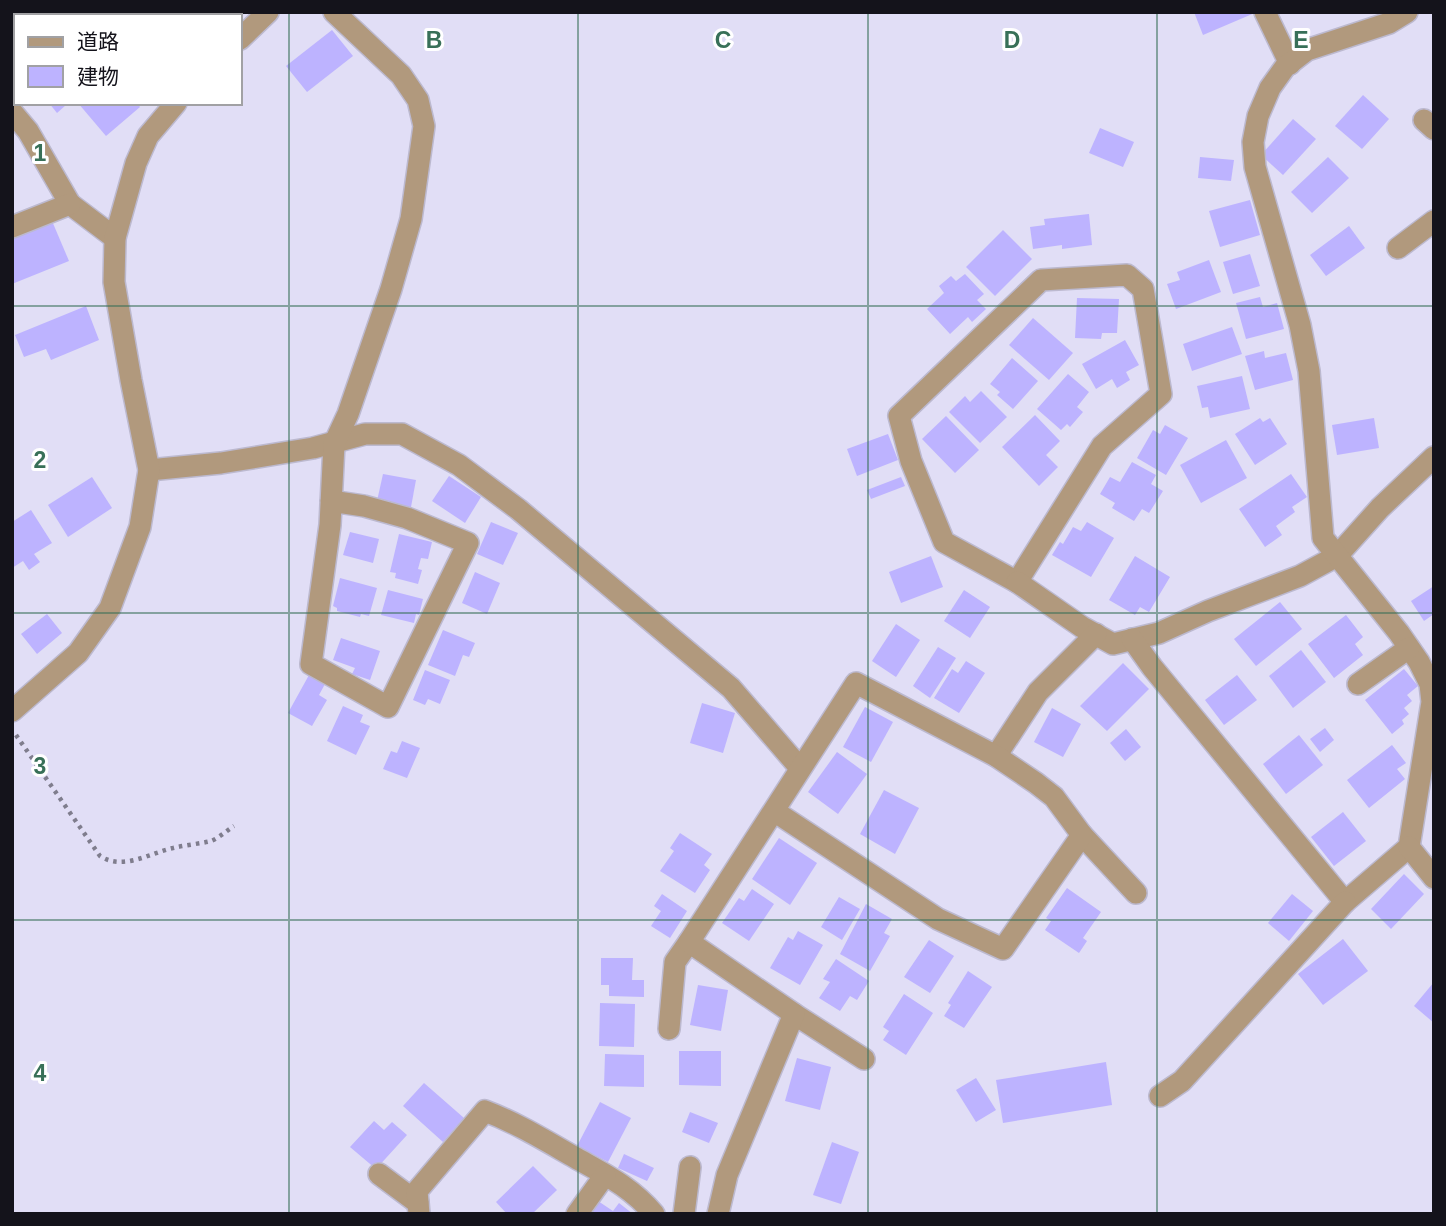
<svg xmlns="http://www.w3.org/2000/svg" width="1446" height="1226" font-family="Arial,'Noto Sans JP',sans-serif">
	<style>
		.building { fill: #bdb3ff }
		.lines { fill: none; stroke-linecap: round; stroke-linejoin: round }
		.minor-casing { stroke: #bcb9cf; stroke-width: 24 }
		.path { stroke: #7f7d8d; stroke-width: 4.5; stroke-dasharray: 3.5 5; stroke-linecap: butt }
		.minor { stroke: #b1997d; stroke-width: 21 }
		.grid { fill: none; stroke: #387058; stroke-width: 2; stroke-opacity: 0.55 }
		.grid-label { font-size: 23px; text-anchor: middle; font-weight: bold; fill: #387058; stroke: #fff; stroke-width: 6; stroke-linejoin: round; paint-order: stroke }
	</style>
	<rect width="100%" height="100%" fill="#e1def6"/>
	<!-- building -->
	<g class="building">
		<polygon points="12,12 37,12 33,16 14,16"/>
		<polygon points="82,12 124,12 127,16 78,16"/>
		<polygon points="1194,12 1257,12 1203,35"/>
		<polygon points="332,30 353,56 307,92 286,66"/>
		<polygon points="1363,95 1389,119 1362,149 1335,126"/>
		<polygon points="49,103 65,103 66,105 57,113"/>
		<polygon points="78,103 137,103 140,107 106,136"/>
		<polygon points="1293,119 1316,139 1283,175 1261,155"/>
		<polygon points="1100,128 1134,142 1123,167 1089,153"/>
		<polygon points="1200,157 1234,160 1231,181 1198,178"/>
		<polygon points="1328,157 1349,178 1312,213 1291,192"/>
		<polygon points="1250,200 1260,235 1220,247 1209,211"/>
		<polygon points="1089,214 1092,245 1062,249 1062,245 1033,249 1030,227 1045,225 1044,219"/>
		<polygon points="52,221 69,261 12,284 12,237"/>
		<polygon points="1349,226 1365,248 1326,276 1310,255"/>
		<polygon points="1003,230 1032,259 995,296 966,267"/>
		<polygon points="1250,254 1260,286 1233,294 1223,262"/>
		<polygon points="1209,260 1221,292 1176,309 1167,284 1180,280 1177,272"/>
		<polygon points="965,274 984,294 977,300 986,309 972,322 968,317 950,334 927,309 944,293 939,286 951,276 956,281"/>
		<polygon points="1260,297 1263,307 1277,303 1284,329 1246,339 1236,303"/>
		<polygon points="1077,298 1119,299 1117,333 1102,333 1101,339 1075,338"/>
		<polygon points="86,306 99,340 51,360 46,349 24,357 15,335"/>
		<polygon points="1033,318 1073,353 1049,380 1009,345"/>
		<polygon points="1232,327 1242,354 1192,371 1183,344"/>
		<polygon points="1125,340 1139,365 1126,372 1130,380 1117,388 1112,379 1096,389 1082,364"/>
		<polygon points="1264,351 1265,358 1286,353 1293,380 1255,390 1245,356"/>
		<polygon points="1012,358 1038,381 1013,409 997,395 1000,392 990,384"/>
		<polygon points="1068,374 1089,392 1077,407 1083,412 1070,427 1067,424 1061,430 1037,409"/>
		<polygon points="1242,376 1250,409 1210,418 1208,407 1202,408 1197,386"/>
		<polygon points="981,391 1007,417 980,443 949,412 965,396 970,402"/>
		<polygon points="1035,415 1060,441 1046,455 1058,467 1039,486 1002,447"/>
		<polygon points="946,416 979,450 955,473 922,439"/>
		<polygon points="1260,418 1263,422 1270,418 1287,444 1255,465 1235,434"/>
		<polygon points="1374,418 1379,448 1337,455 1332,425"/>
		<polygon points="1165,425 1188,438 1166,475 1137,458 1153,430 1160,434"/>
		<polygon points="888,434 898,460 857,476 847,449"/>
		<polygon points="1226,440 1247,478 1201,503 1180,465"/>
		<polygon points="1132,462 1156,475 1151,484 1163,491 1149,513 1142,509 1134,521 1112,508 1115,503 1100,494 1110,477 1120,482"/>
		<polygon points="383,474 416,480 411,507 377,501"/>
		<polygon points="1291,474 1307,497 1292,507 1295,512 1276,526 1282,535 1265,547 1239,509"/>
		<polygon points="449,476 481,497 465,523 432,501"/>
		<polygon points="92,477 112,508 68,537 48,505"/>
		<polygon points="901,477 905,486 871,499 867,490"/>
		<polygon points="31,510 52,543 34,554 40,562 29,570 23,561 12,568 12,522"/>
		<polygon points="491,522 518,533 503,565 477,554"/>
		<polygon points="1087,522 1114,538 1091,577 1052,555 1060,542 1063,544 1073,527 1081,531"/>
		<polygon points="350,532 379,539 373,563 343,555"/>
		<polygon points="399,534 432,542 428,559 421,558 418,569 422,570 418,584 395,578 396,573 390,572"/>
		<polygon points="931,556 943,587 901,603 889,572"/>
		<polygon points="1135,556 1170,577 1149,612 1140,607 1135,615 1109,600"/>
		<polygon points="475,572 500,583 487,614 462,603"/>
		<polygon points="340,578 377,588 369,616 361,614 360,617 337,611 337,608 333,606"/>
		<polygon points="1434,586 1434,614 1424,621 1411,601"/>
		<polygon points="388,590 423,599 419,615 416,614 414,623 381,615"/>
		<polygon points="964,590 990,607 970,638 944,621"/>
		<polygon points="1280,602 1302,629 1256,666 1234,639"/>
		<polygon points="47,614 62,633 37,654 21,634"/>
		<polygon points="1346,615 1363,637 1355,644 1363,655 1334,678 1308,644"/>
		<polygon points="896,624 920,640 896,677 872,661"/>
		<polygon points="443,630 475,643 469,657 463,655 455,676 428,665"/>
		<polygon points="341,638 380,651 370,680 352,674 355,668 333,660"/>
		<polygon points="938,647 956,658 930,698 913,686"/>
		<polygon points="1301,650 1326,682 1293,708 1269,676"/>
		<polygon points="966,661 985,673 959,713 934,698 952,669 958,673"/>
		<polygon points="1123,663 1149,689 1107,731 1080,706"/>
		<polygon points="1404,669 1418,686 1407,695 1412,701 1404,708 1409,714 1402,720 1404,724 1392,734 1365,700"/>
		<polygon points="425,670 450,680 440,704 428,699 425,705 413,700"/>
		<polygon points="309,675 325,684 319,695 327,700 312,726 288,713"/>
		<polygon points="1237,675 1257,700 1224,725 1205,700"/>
		<polygon points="702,703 735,713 723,753 690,743"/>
		<polygon points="343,706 363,715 360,722 370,726 356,755 327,741"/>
		<polygon points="865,707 893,722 871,762 843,747"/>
		<polygon points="1052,708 1081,724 1063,757 1034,742"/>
		<polygon points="1325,728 1334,740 1320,752 1310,739"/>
		<polygon points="1126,729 1141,747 1125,761 1110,743"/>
		<polygon points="1299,735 1323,765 1286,794 1263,764"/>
		<polygon points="402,741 420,748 407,778 383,769 391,751 397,753"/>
		<polygon points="1392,745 1406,763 1397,769 1405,779 1369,808 1347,780"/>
		<polygon points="837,752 867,774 838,814 808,792"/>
		<polygon points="884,790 919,808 895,854 860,834"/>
		<polygon points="1343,812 1366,841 1334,866 1311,837"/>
		<polygon points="680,833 712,854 704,865 710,870 695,893 660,871 674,851 670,848"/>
		<polygon points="779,838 817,863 790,905 752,879"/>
		<polygon points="1404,874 1424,894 1391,929 1371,909"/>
		<polygon points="1067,888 1101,912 1083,938 1087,941 1079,953 1045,930 1051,921 1046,918"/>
		<polygon points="752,889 774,904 749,941 722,923 739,898 744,901"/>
		<polygon points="662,894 687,911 670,938 651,926 661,911 654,906"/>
		<polygon points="1292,894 1313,911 1289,941 1268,923"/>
		<polygon points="839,897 860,909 842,940 821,927"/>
		<polygon points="866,904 892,919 884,933 890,936 870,971 840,954"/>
		<polygon points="798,931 823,945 800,985 770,968 788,937 793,940"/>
		<polygon points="1343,939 1368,971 1323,1005 1298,974"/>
		<polygon points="929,940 954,956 930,993 904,977"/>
		<polygon points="601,958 633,958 632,980 644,980 644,997 609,996 609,985 601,985"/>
		<polygon points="836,959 869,981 857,1000 850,996 840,1011 819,998 830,982 823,979"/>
		<polygon points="968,971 992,987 964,1028 944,1016 951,1005 948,1003"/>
		<polygon points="1434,982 1434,1023 1414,1006"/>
		<polygon points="698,985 728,990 721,1031 690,1025"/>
		<polygon points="904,994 933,1013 906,1055 883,1040 889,1031 883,1027"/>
		<polygon points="600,1003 635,1004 634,1047 599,1046"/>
		<polygon points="679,1051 721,1051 721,1086 679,1085"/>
		<polygon points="605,1054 644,1055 644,1087 604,1086"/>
		<polygon points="797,1058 831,1067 820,1110 785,1101"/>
		<polygon points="1106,1062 1112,1105 1003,1123 996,1080"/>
		<polygon points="976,1078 996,1110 976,1122 956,1090"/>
		<polygon points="424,1083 464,1118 443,1142 403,1106"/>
		<polygon points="600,1102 631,1118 608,1162 577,1146"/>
		<polygon points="690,1112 718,1123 709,1143 682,1132"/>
		<polygon points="374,1121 384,1130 392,1122 407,1135 376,1169 350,1147"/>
		<polygon points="832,1142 859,1152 841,1204 813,1195"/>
		<polygon points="624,1154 654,1168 647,1181 618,1168"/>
		<polygon points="533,1166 557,1190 532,1214 507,1214 496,1202"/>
		<polygon points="598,1201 613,1211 619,1203 633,1214 589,1214"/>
	</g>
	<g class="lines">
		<defs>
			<g id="minor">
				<polyline points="1265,12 1290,64"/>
				<polyline points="240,39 268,12"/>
				<polyline points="12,112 28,131 70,204 115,238"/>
				<polyline points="1424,120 1434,129"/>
				<polyline points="12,227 70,204"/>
				<polyline points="1398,248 1434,221"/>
				<polygon points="1127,275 1143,289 1161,394 1102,446 1017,582 944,542 911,461 899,416 1041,280"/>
				<polyline points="149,470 221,463 313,448 365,434 402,434 459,465 518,509 731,688 800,768"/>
				<polyline points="331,501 364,506 407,518 468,543 388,707 311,664 330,525 334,444 348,414 391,289 411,219 424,126 418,100 401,75 334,12"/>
				<polyline points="1017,582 1082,627 1113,644 1159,633 1208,611 1300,576 1337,556 1380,508 1434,457"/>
				<polyline points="1132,639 1152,667 1345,902 1409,847 1432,702 1430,684 1419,662 1399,633 1323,538 1309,371 1300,325 1255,167 1253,142 1258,116 1270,88 1285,67 1307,50 1389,23 1407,12"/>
				<polyline points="1358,684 1409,648"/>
				<polyline points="12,711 78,653 110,608 140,527 149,470 131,380 114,282 115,238 136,163 148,136 176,103"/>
				<polyline points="996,756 1038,692 1096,634"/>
				<polyline points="1082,835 1136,893"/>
				<polyline points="1409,847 1434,878"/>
				<polyline points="794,1014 864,1059"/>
				<polyline points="669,1029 675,962 689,942"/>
				<polyline points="1160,1096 1182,1081 1345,902"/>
				<polyline points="379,1174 418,1203"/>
				<path d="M419,1214L417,1191L485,1111C517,1123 546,1141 576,1158C606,1175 631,1187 654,1214"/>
				<polyline points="577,1214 605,1175"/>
				<polyline points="684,1214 690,1167"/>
				<polyline points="718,1214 727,1175 794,1014 689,942 856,683 996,756 1036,783 1054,797 1082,835 1003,949 938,919 774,811"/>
			</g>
		</defs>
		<!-- minor casing -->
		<use href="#minor" class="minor-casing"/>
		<!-- path -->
		<path class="path" d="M16,735L100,856C123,871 150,853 173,848C185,845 199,844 211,841C219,838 226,831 234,826"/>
		<!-- minor -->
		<use href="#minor" class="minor"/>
	</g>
	<!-- grid -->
	<path class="grid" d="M289,12V1214M578,12V1214M868,12V1214M1157,12V1214M12,306H1434M12,613H1434M12,920H1434"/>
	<g class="grid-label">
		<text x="434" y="48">B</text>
		<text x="723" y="48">C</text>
		<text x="1012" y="48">D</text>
		<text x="1301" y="48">E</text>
		<text x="40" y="161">1</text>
		<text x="40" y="468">2</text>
		<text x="40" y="774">3</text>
		<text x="40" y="1081">4</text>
	</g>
	<!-- border -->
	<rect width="1446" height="1226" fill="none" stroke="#14131b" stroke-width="28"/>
	<!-- legend -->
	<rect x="14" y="14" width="228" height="91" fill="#ffffff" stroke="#a1a1a4" stroke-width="2"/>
	<rect x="28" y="37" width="35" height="10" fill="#b1997d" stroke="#a1a1a4" stroke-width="2"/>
	<text x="77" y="49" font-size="21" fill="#14131b">道路</text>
	<rect x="28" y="66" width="35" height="21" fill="#bdb3ff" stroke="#a1a1a4" stroke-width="2"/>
	<text x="77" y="84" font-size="21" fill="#14131b">建物</text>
</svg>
